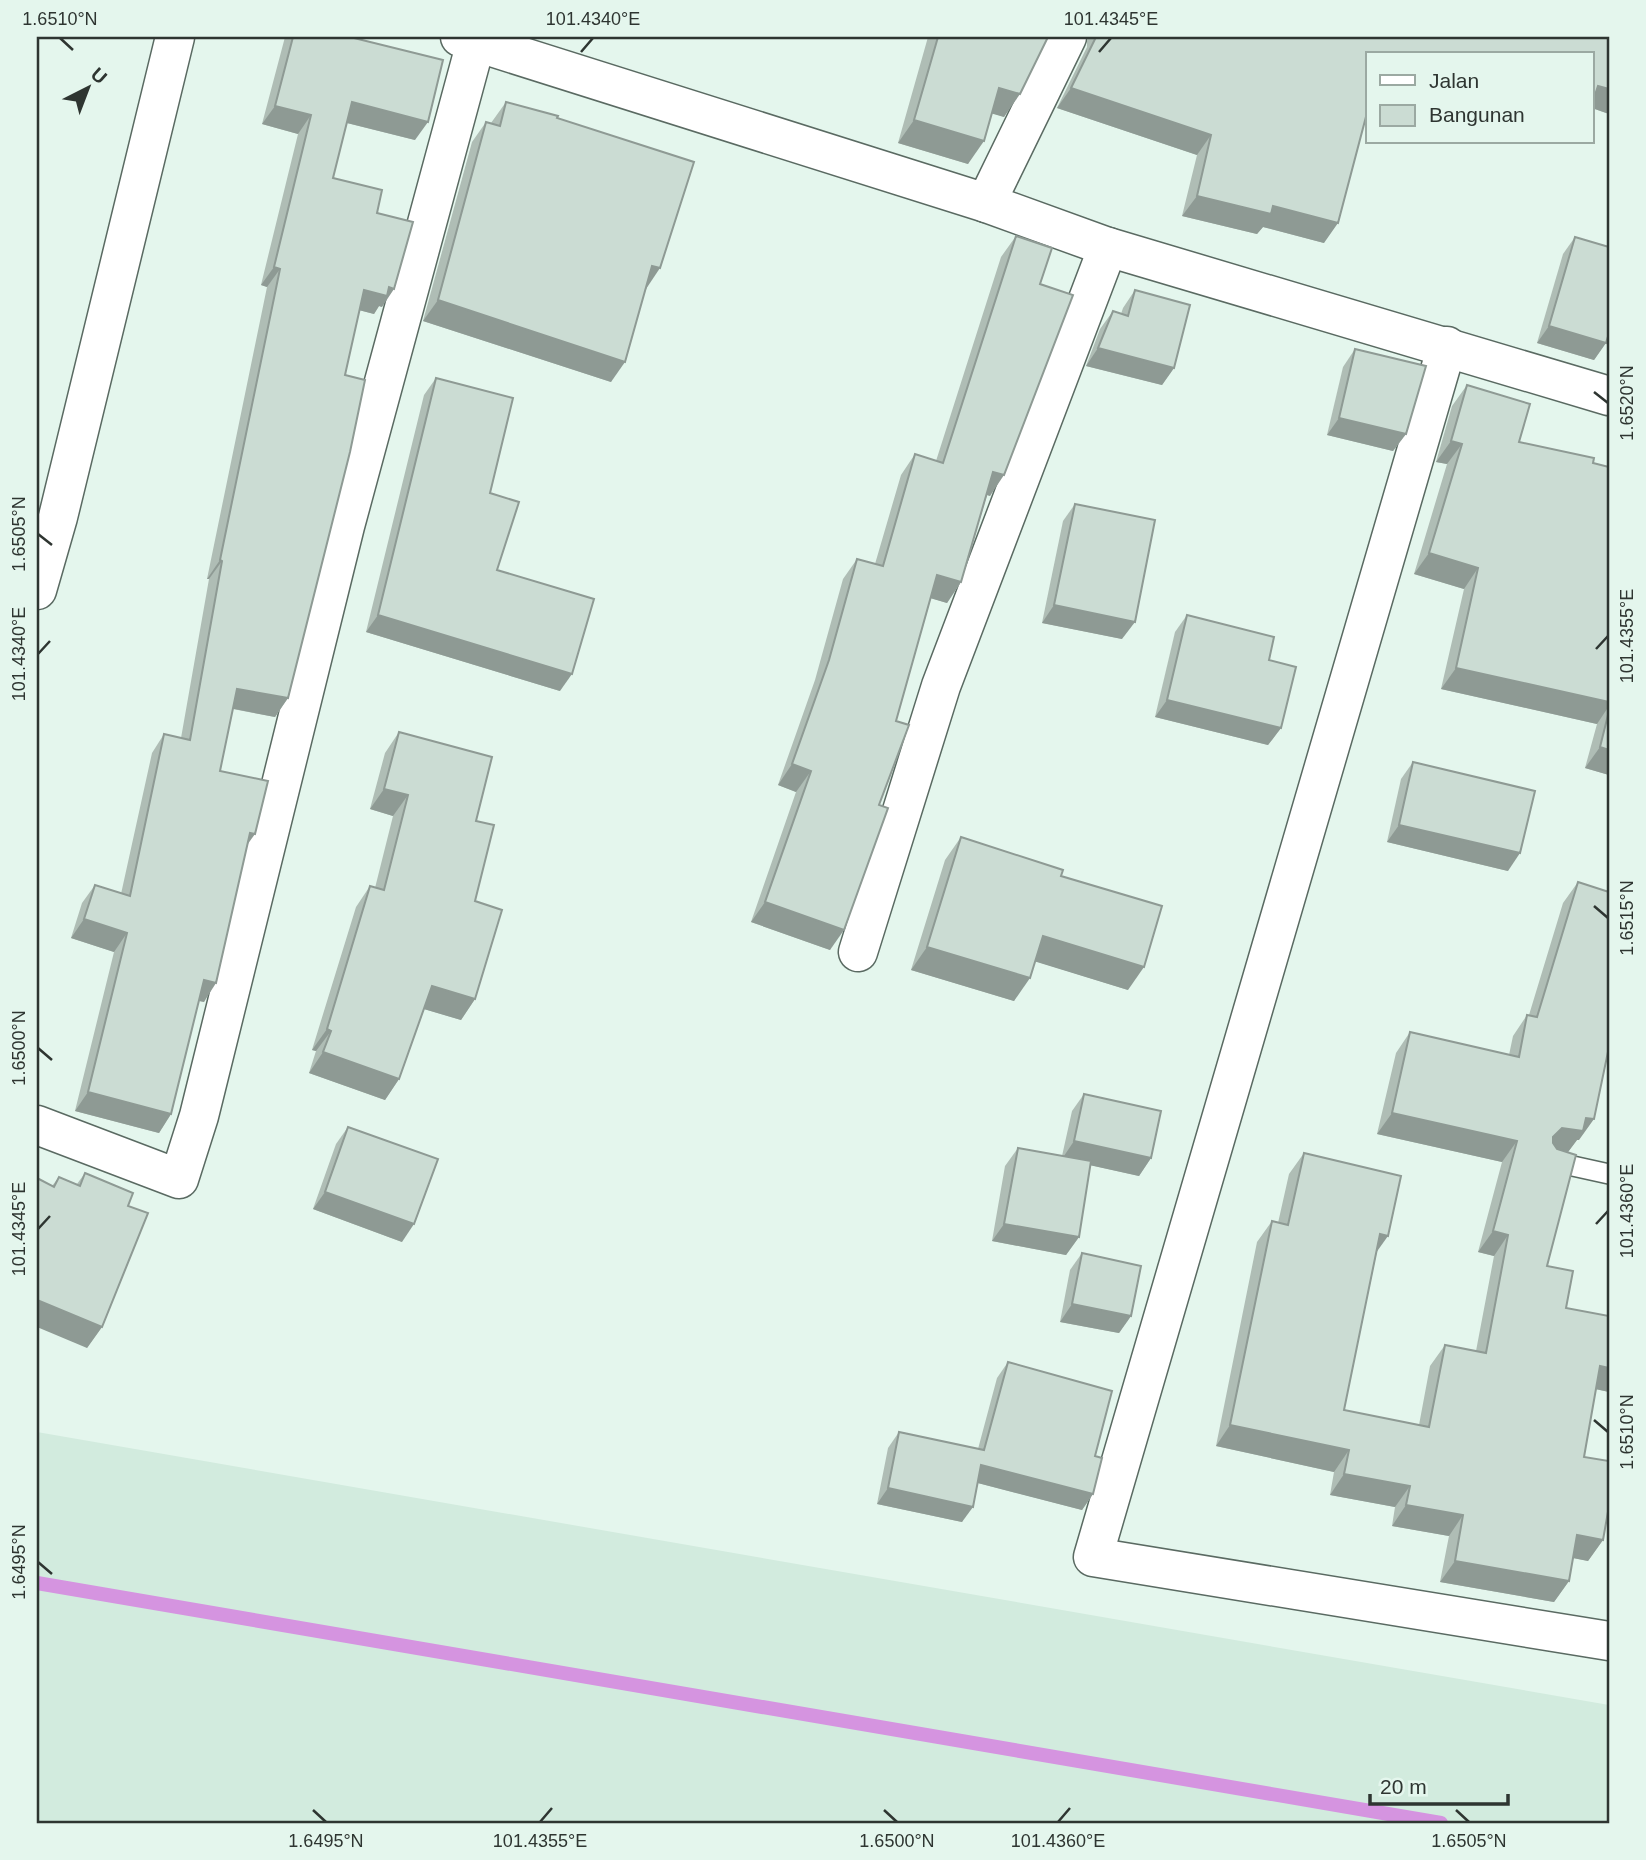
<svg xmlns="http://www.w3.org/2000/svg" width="1646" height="1860" font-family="Arial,sans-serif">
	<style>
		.built { fill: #d2ebde }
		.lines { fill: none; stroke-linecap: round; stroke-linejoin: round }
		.stream { stroke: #d594e0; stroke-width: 14 }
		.lane-casing { stroke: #5a6a62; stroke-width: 22 }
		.street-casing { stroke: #5a6a62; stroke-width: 41 }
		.lane { stroke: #fff; stroke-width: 19 }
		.street { stroke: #fff; stroke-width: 38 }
		.wall { fill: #afbdb5 }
		.shaded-wall { fill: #8e9a94 }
		.building { fill: #cbdcd3; stroke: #8e9a94; stroke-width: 2 }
		.ticks { fill: none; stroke: #2e3531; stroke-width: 2.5 }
		.neatline { fill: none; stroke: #2e3531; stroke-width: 2.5 }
		.ticks-label { font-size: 18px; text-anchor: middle; fill: #2e3531 }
	</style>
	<rect width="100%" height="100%" fill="#e4f6ed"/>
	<!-- built -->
	<polygon class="built" points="37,1432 1609,1705 1609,1823 37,1823"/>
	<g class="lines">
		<!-- stream -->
		<polyline class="stream" points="37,1583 1441,1823"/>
		<defs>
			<polyline id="lane" points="1550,1161 1609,1174"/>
			<g id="street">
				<polyline points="460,37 986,203 1108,247 1609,396"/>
				<polyline points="986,203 1067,37"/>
				<polyline points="1447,346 1093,1557 1609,1641"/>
				<polyline points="37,590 58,517 175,37"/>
				<polyline points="858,952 941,686 1108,247"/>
				<polyline points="37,1125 179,1179 199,1116 345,526 476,42"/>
			</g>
		</defs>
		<!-- lane casing -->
		<use href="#lane" class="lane-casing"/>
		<!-- street casing -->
		<use href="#street" class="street-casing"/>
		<!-- lane -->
		<use href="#lane" class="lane"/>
		<!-- street -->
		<use href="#street" class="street"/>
	</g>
	<!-- wall -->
	<g class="wall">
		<polygon points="285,37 350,37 415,140 347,123 333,178 377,213 382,307 379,306 374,314 359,310 345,375 288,698 275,717 233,709 220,771 247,844 204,1002 199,1001 171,1114 159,1133 75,1111 114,952 71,938 82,903 95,885 121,894 152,753 164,734 181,738 209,579 207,579 267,287 261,285 298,134 262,124"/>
		<polygon points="928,37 1048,37 1004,117 992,113 968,164 898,143"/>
		<polygon points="1087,37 1609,37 1609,114 1592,108 1592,54 1368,54 1324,243 1263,227 1257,234 1182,216 1197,155 1057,108 1087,47"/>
		<polygon points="506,102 557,118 646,289 611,382 423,321 472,142 486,122 491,123"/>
		<polygon points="1016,236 1040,284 990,496 987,495 961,582 947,603 931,598 896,721 879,805 830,950 751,922 796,792 778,785 815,680 843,579 857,559 875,564 901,475 915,454 936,461 1001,257"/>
		<polygon points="1575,237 1607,341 1594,360 1537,343 1563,254"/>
		<polygon points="1135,290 1174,368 1162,385 1086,366 1100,329 1113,311 1121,314 1123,308"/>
		<polygon points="1355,349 1406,434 1393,451 1327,435 1343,367"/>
		<polygon points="436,378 497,570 560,691 366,632 424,395"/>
		<polygon points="1467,385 1519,442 1609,467 1609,775 1585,768 1597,724 1441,689 1464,589 1414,574 1447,464 1436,462 1452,406"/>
		<polygon points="1075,504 1122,639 1042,623 1063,521"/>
		<polygon points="1187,615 1269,660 1281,728 1268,745 1155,717 1175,632"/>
		<polygon points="399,732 476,821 475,999 461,1020 424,1009 399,1079 385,1100 309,1073 316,1051 312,1050 356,907 370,886 375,888 393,816 370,809 385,753"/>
		<polygon points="1413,762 1508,871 1387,842 1401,779"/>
		<polygon points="961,837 1061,876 1128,990 1035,961 1014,1001 911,970 945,860"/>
		<polygon points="1578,882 1579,1140 1577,1140 1568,1152 1547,1266 1566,1308 1609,1392 1596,1389 1584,1457 1603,1540 1588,1561 1573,1558 1569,1581 1554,1602 1440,1582 1449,1536 1392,1526 1395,1507 1330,1495 1334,1472 1216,1446 1257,1242 1272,1221 1278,1223 1289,1174 1304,1153 1377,1251 1344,1410 1419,1425 1430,1366 1445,1345 1476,1351 1494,1256 1478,1252 1502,1162 1377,1134 1396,1053 1410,1032 1509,1055 1513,1036 1527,1015 1529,1015 1563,903"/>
		<polygon points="1084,1094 1151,1158 1139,1176 1090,1165 1079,1237 1066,1255 992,1241 1005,1166 1018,1148 1062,1156 1072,1111"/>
		<polygon points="348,1127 402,1242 313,1209 336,1144"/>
		<polygon points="85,1173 128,1206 102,1327 87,1348 52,1186 59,1177 77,1184"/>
		<polygon points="1082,1253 1131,1316 1119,1333 1060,1322 1070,1270"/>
		<polygon points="1008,1362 1095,1456 1093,1494 1082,1510 978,1483 962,1522 877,1504 888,1448 899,1432 978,1449 997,1378"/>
	</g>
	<!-- shaded-wall -->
	<g class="shaded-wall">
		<polygon points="1598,86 1609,89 1609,114 1592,108 1592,95"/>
		<polygon points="999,88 1020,94 1004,117 983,111"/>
		<polygon points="1071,88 1211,135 1197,155 1057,108"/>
		<polygon points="352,102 428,122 415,140 339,121"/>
		<polygon points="275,106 311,115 298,134 262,124"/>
		<polygon points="914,120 984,141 968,164 898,143"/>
		<polygon points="1197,196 1273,206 1338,223 1324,243 1263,227 1257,234 1182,216"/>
		<polygon points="652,266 660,268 646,289 638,286"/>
		<polygon points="274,267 280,269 267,287 261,285"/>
		<polygon points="389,287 394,289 382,307 379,306 374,314 351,308 364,290"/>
		<polygon points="438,300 625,362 611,382 423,321"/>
		<polygon points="1549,326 1606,343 1594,360 1537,343"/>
		<polygon points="1098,348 1174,368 1162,385 1086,366"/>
		<polygon points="1339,418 1406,434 1393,451 1327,435"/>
		<polygon points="1451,441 1462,444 1447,464 1436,462"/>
		<polygon points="993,472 1004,475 990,496 979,492"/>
		<polygon points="1429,553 1478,568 1464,589 1414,574"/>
		<polygon points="220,560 222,561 209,579 207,579"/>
		<polygon points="937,575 961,582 947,603 923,596"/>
		<polygon points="1054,605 1135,622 1122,639 1042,623"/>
		<polygon points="378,615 572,674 560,691 366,632"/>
		<polygon points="1456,668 1609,702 1609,706 1597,724 1441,689"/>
		<polygon points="237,689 288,698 275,717 224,707"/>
		<polygon points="1167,700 1281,728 1268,745 1155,717"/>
		<polygon points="1600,747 1609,750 1609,775 1585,768"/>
		<polygon points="792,764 811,771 796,792 778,785"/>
		<polygon points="384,789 408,795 393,816 370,809"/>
		<polygon points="1399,825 1520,853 1508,871 1387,842"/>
		<polygon points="250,833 255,834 242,852"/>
		<polygon points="765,902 844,930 830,950 751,922"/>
		<polygon points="84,919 127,933 114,952 71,938"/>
		<polygon points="1043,936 1144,967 1128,990 1027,959"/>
		<polygon points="927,947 1030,978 1014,1001 911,970"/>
		<polygon points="204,980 216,983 204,1002 191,999"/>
		<polygon points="432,986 475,999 461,1020 417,1007"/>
		<polygon points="327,1029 331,1031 316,1051 312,1050"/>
		<polygon points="323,1052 399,1079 385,1100 309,1073"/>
		<polygon points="88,1092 171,1114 159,1133 75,1111"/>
		<polygon points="1392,1113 1517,1141 1502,1162 1377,1134"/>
		<polygon points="1586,1118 1594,1119 1579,1140 1577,1140 1568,1152 1547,1149 1553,1137 1562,1128"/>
		<polygon points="1074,1141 1151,1158 1139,1176 1062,1159"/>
		<polygon points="325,1192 414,1224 402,1242 313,1209"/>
		<polygon points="1004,1224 1079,1237 1066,1255 992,1241"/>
		<polygon points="1493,1231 1508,1235 1494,1256 1478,1252"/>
		<polygon points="1380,1234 1388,1236 1373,1257"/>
		<polygon points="37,1300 102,1327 87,1348 37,1327"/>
		<polygon points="1072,1304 1131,1316 1119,1333 1060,1322"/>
		<polygon points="1600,1366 1609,1368 1609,1392 1586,1387"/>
		<polygon points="1230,1425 1349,1450 1334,1472 1216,1446"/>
		<polygon points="981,1465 1093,1494 1082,1510 970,1481"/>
		<polygon points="1344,1474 1410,1486 1395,1507 1330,1495"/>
		<polygon points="888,1488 973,1507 962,1522 877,1504"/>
		<polygon points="1406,1505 1463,1515 1449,1536 1392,1526"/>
		<polygon points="1577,1535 1603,1540 1588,1561 1563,1556"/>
		<polygon points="1455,1561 1569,1581 1554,1602 1440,1582"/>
	</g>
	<!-- building -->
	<g class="building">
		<polygon points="293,37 350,37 443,60 428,122 352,102 333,178 382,190 377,213 413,222 394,289 389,287 387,296 364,290 345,375 365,380 350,452 288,698 237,689 220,771 268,781 255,834 250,833 216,983 204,980 171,1114 88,1092 127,933 84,919 95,885 130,896 164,734 190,740 222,561 220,560 280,269 274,267 311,115 275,106"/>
		<polygon points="938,37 1048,37 1020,94 999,88 984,141 914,120"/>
		<polygon points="1096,37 1609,37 1609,89 1598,86 1593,101 1592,101 1592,54 1368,54 1368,109 1338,223 1273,206 1271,214 1197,196 1211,135 1071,88"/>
		<polygon points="506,102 558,116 557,118 694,162 660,268 652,266 625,362 438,300 486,122 500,126"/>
		<polygon points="1016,236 1052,248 1040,284 1073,295 1004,475 993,472 961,582 937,575 896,721 909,725 879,805 888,808 844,930 765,902 811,771 792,764 829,660 857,559 883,566 915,454 943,463"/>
		<polygon points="1575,237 1609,247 1609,333 1606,343 1549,326"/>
		<polygon points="1135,290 1190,305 1174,368 1098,348 1113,311 1128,316"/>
		<polygon points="1355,349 1426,366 1406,434 1339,418"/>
		<polygon points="436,378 513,398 490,493 519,502 497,570 594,599 572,674 378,615"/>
		<polygon points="1467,385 1530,404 1519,442 1594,458 1593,463 1609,467 1609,702 1456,668 1478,568 1429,553 1462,444 1451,441"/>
		<polygon points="1075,504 1155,520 1135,622 1054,605"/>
		<polygon points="1187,615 1274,637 1269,660 1296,667 1281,728 1167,700"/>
		<polygon points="1609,711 1609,750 1600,747"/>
		<polygon points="399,732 492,757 476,821 494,825 475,901 502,910 475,999 432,986 399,1079 323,1052 331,1031 327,1029 370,886 384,890 408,795 384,789"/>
		<polygon points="1413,762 1535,791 1520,853 1399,825"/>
		<polygon points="961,837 1063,870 1061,876 1162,906 1144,967 1043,936 1030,978 927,947"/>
		<polygon points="1578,882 1609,892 1609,1047 1594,1119 1586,1118 1583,1131 1562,1128 1553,1137 1553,1143 1557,1149 1576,1155 1547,1266 1573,1271 1566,1308 1609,1316 1609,1368 1600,1366 1584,1457 1609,1461 1609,1506 1603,1540 1577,1535 1569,1581 1455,1561 1463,1515 1406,1505 1410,1486 1344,1474 1349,1450 1230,1425 1272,1221 1288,1225 1304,1153 1401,1176 1388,1236 1380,1234 1344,1410 1429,1427 1445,1345 1486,1353 1508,1235 1493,1231 1517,1141 1392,1113 1410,1032 1519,1057 1527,1015 1537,1017"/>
		<polygon points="1084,1094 1161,1111 1151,1158 1074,1141"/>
		<polygon points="348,1127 438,1159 414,1224 325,1192"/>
		<polygon points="1018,1148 1091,1161 1079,1237 1004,1224"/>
		<polygon points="85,1173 133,1193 128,1206 148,1213 102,1327 37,1300 37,1178 54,1187 59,1177 80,1186"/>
		<polygon points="1082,1253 1141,1266 1131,1316 1072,1304"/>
		<polygon points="1008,1362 1112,1391 1095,1456 1102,1458 1093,1494 981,1465 973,1507 888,1488 899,1432 984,1450"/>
	</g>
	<!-- ticks -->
	<path class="ticks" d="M60,38L73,50M581,52L593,38M1099,52L1111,38M1594,392L1608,403M38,534L52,545M1596,649L1608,636M38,654L50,641M1594,906L1608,918M38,1048L52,1060M1596,1224L1608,1211M38,1229L50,1216M1594,1420L1608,1432M38,1562L52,1574M313,1810L326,1822M884,1810L897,1822M1456,1810L1469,1822M540,1822L552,1808M1058,1822L1070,1808"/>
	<!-- border -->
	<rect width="1646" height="1860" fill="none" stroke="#e4f6ed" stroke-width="77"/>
	<!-- legend -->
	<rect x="1366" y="52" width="228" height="91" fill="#e4f6ed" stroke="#9ba9a2" stroke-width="2"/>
	<rect x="1380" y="75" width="35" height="10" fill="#ffffff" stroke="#9ba9a2" stroke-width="2"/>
	<text x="1429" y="88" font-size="21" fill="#2e3531">Jalan</text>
	<rect x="1380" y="105" width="35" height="21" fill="#cbdcd3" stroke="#9ba9a2" stroke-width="2"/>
	<text x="1429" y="122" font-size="21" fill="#2e3531">Bangunan</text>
	<!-- north arrow -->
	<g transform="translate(88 88) rotate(42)" stroke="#e4f6ed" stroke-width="5" paint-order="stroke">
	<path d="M0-5L12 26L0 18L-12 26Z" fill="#2e3531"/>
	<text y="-10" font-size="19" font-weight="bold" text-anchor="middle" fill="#2e3531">U</text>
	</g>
	<!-- scale -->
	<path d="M1370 1794v10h138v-10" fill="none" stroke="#2e3531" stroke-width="3.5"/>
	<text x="1380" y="1794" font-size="21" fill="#2e3531" stroke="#e4f6ed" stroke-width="5" paint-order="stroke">20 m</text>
	<rect x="38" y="38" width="1570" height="1784" class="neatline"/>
	<g class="ticks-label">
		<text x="60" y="25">1.6510°N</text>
		<text x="593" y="25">101.4340°E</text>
		<text x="1111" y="25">101.4345°E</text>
		<text transform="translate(1627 403) rotate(-90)" y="6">1.6520°N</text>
		<text transform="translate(19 534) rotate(-90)" y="6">1.6505°N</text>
		<text transform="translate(1627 636) rotate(-90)" y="6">101.4355°E</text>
		<text transform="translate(19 654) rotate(-90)" y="6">101.4340°E</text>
		<text transform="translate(1627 918) rotate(-90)" y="6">1.6515°N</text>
		<text transform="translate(19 1048) rotate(-90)" y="6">1.6500°N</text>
		<text transform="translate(1627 1211) rotate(-90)" y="6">101.4360°E</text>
		<text transform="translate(19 1229) rotate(-90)" y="6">101.4345°E</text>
		<text transform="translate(1627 1432) rotate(-90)" y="6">1.6510°N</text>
		<text transform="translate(19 1562) rotate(-90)" y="6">1.6495°N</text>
		<text x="326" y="1847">1.6495°N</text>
		<text x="540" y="1847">101.4355°E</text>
		<text x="897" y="1847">1.6500°N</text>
		<text x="1058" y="1847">101.4360°E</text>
		<text x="1469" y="1847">1.6505°N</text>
	</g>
</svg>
